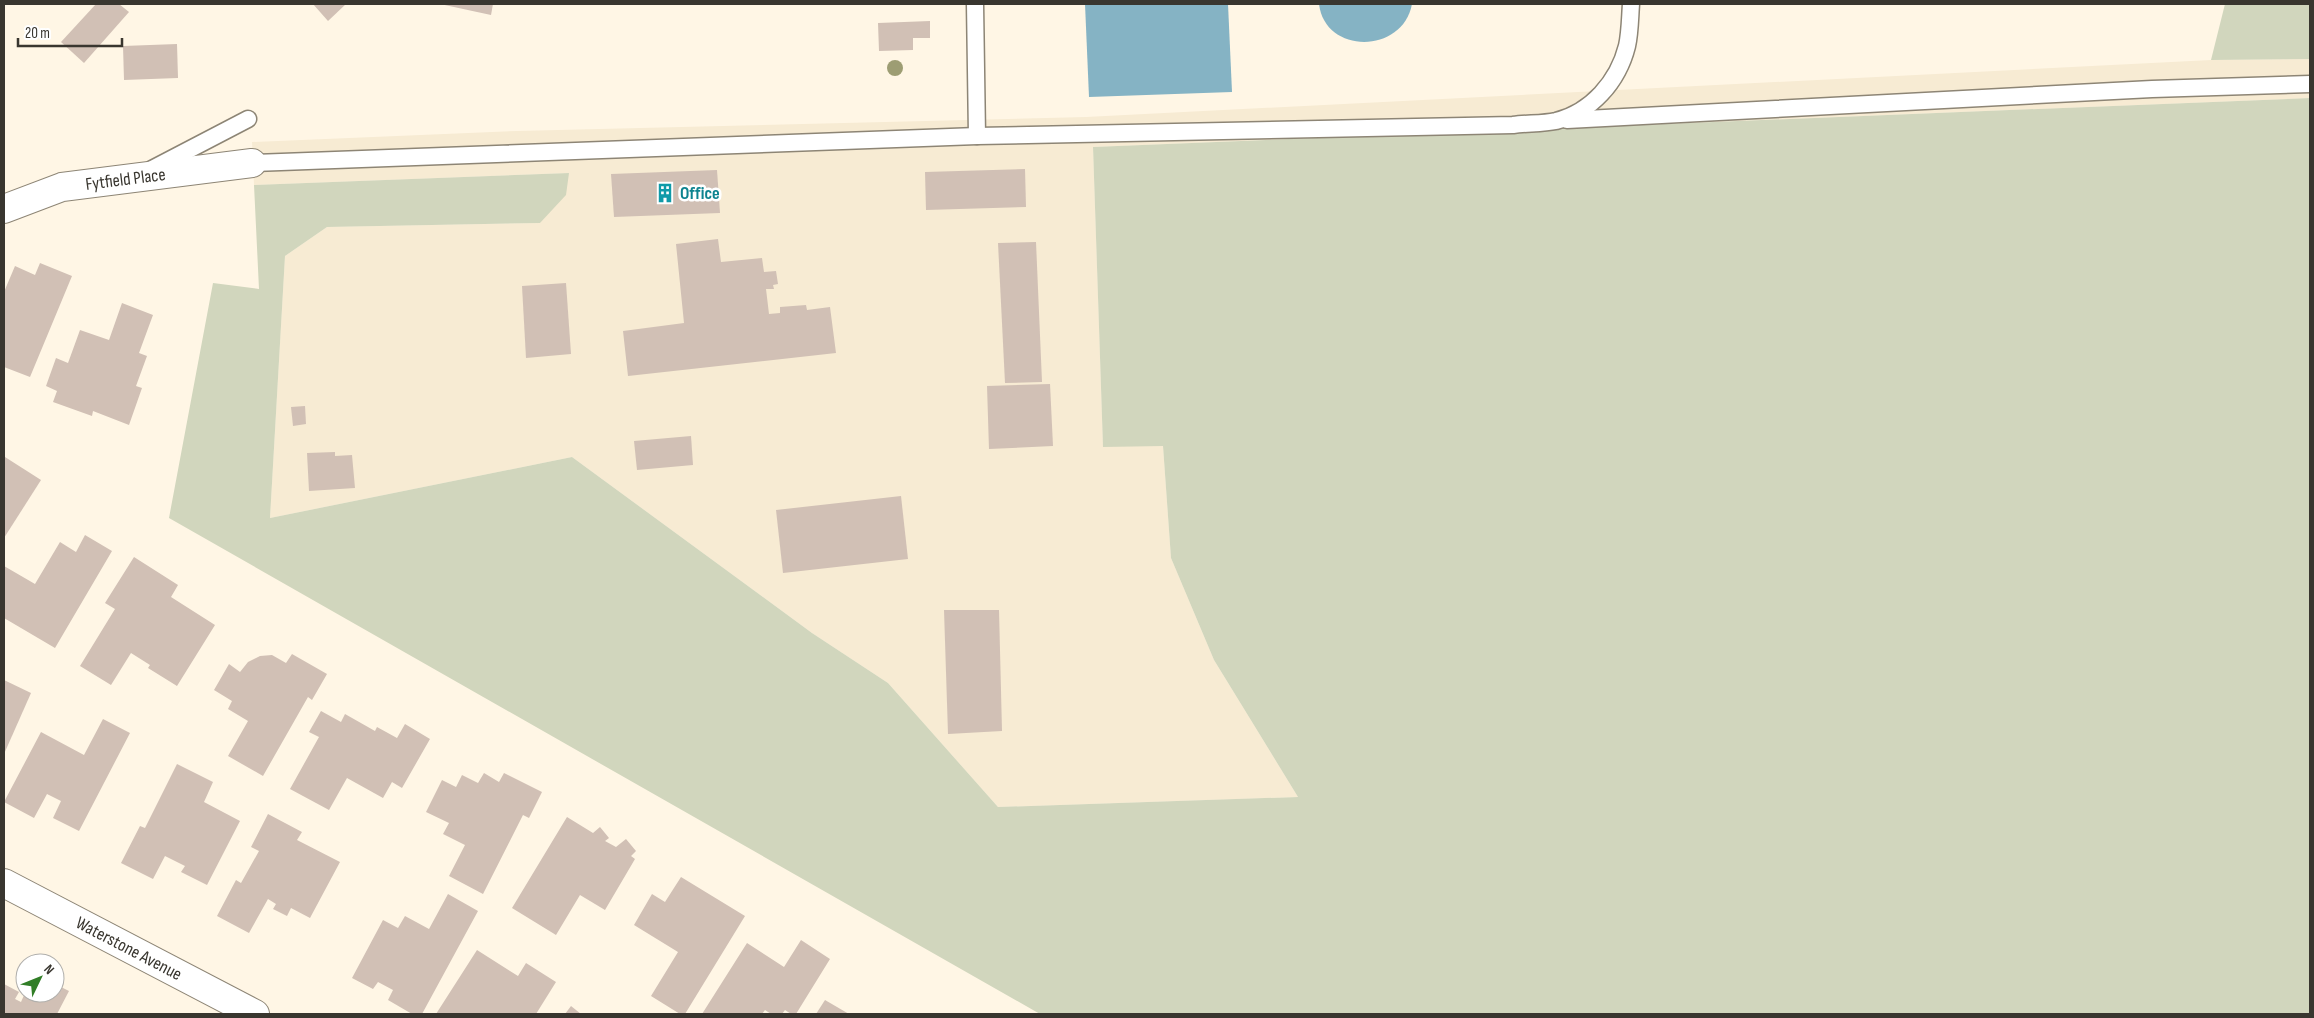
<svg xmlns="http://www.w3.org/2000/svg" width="2314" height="1018" font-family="'Sofia Sans Condensed',sans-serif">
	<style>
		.built { fill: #f7ebd3 }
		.green { fill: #d1d6bd }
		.water { fill: #85b3c4 }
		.building { fill: #d1c0b5 }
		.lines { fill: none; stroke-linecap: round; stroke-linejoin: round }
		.lane-casing { stroke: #8d8575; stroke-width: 19 }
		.street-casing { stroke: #8d8575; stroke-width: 30 }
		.lane { stroke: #fff; stroke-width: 16 }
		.street { stroke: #fff; stroke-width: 28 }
		.tree { fill: #9d9d73 }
		.labels { text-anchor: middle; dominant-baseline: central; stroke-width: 5; stroke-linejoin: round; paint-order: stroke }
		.street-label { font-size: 18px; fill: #39362f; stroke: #fff }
		.culture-label { font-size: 18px; font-weight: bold; fill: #0d838f; stroke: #fff; text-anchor: start }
	</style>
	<rect width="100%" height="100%" fill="#fff6e5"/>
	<!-- built -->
	<polygon class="built" points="2310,59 2310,98 1093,147 1103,446 1163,446 1171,558 1214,660 1298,797 998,807 888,683 812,633 572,457 270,518 285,256 327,227 540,223 569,173 254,185 252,142 517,131 1086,117 2211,60"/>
	<!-- green -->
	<g class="green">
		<polygon points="2225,4 2310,4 2310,59 2211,60"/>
		<polygon points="2310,98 2310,1014 1040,1014 169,518 213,283 259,289 254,185 569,173 566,195 540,223 327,227 285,256 270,518 572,457 812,633 888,683 998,807 1298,797 1214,660 1171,558 1163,446 1103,447 1093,147"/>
	</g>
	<!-- water -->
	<g class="water">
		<polygon points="1085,4 1228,4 1232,92 1089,97"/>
		<path d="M1319,4H1412C1403,54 1325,55 1319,4Z"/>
	</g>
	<!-- building -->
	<g class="building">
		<polygon points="96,4 119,4 129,12 84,63 61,42"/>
		<polygon points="313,4 346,4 328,21"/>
		<polygon points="440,4 493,4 491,15"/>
		<polygon points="930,21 930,38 913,38 913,50 879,51 878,23"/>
		<polygon points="177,44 178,78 124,80 123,46"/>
		<polygon points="1025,169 1026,207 926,210 925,172"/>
		<polygon points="717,170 720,213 614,217 611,174"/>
		<polygon points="718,239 721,262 762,258 764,272 776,271 778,284 773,285 774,289 766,289 769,314 780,313 780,307 806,305 807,310 830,307 836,353 628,376 623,331 684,323 676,244"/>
		<polygon points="1036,242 1042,382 1005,383 998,243"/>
		<polygon points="40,263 72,276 30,377 4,367 4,292 15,266 35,275"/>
		<polygon points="566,283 571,354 526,358 522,286"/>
		<polygon points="122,303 153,315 139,353 147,356 136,386 142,388 129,425 93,411 92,416 53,402 57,391 46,386 56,358 68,363 80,330 109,340"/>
		<polygon points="1050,384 1053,446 989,449 987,386"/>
		<polygon points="305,406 306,424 293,426 291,407"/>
		<polygon points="691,436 693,465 637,470 634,441"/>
		<polygon points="335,452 335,456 352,455 355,488 309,491 307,453"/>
		<polygon points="5,457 41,480 4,538 4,459"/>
		<polygon points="901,496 908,559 783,573 776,510"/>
		<polygon points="85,535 112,551 55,648 4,618 4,566 35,584 60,542 76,552"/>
		<polygon points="134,557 178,585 171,597 215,625 177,686 148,668 150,665 131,653 111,685 80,666 115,609 105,603"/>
		<polygon points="944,610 999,610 1002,731 948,734"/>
		<polygon points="292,654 327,674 312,700 308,697 263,776 228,756 248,721 228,709 232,701 214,690 229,664 240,672 248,662 260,656 272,655 286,663"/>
		<polygon points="4,680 31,693 4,754"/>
		<polygon points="321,711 341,722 345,714 375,731 377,727 397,738 405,724 430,739 402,788 392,782 383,798 347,778 329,810 290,789 319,737 309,732"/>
		<polygon points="103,719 130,733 79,831 53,818 61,801 47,794 34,818 4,802 41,732 84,755"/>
		<polygon points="177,764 213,782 204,802 240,821 207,885 181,872 185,866 165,856 153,879 121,863 140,826 145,828"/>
		<polygon points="484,773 499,782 504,773 542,792 529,818 523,815 483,894 449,876 465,845 443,834 449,823 426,812 442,780 456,787 462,775 478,783"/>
		<polygon points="268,814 302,832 297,840 340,862 310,918 291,908 287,916 273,909 276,904 268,899 249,933 217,916 236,880 241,883 259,851 251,847"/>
		<polygon points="567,817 593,833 600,827 609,838 605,841 616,847 626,839 636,851 631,856 635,859 605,910 580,895 556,935 512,908"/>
		<polygon points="681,877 745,916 685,1014 680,1014 651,996 678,952 634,925 652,894 665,902"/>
		<polygon points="448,894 478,911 422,1014 412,1014 388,1000 393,990 378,982 373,989 352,978 383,920 398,928 405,916 429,929"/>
		<polygon points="801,940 830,959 796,1014 791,1014 785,1010 782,1014 771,1014 765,1010 762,1014 702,1014 747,943 784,967"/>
		<polygon points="477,950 518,976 526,963 556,982 536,1014 436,1014"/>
		<polygon points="4,984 19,992 15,999 21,1002 25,993 55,993 55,984 69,991 57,1014 4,1014"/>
		<polygon points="825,1000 849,1014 816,1014"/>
		<polygon points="571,1006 581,1014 565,1014"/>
	</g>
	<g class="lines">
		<defs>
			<g id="lane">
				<polyline points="975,4 977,136"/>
				<polyline points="1567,120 2152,89 2310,84"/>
				<path d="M252,163L977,136L1513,125C1527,123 1542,124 1556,121C1591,112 1618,82 1627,46C1630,33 1630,17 1631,4"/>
				<polyline points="152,169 248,119"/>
			</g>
			<g id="street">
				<path id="s1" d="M4,209L62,187L252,163"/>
				<path id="s2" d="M4,883L255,1014"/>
			</g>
		</defs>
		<!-- lane casing -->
		<use href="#lane" class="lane-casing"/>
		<!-- street casing -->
		<use href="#street" class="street-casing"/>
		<!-- lane -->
		<use href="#lane" class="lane"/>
		<!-- street -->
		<use href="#street" class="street"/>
	</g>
	<!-- trees -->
	<circle class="tree" cx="895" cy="68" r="8"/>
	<!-- icons -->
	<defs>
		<symbol id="building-bare" viewBox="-9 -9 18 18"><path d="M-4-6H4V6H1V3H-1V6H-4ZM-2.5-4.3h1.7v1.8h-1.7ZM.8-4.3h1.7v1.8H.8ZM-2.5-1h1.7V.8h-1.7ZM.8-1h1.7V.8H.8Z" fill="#0f9aa8" stroke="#fff" stroke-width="2.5" paint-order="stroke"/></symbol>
	</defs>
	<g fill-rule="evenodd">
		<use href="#building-bare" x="651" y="179" width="28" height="28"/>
	</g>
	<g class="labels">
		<!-- street labels -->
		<g class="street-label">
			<text stroke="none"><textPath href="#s1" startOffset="126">Fytfield Place</textPath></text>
			<text stroke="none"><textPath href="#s2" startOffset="141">Waterstone Avenue</textPath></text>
		</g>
		<!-- culture labels -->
		<g class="culture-label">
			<text x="680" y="193">Office</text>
		</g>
	</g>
	<!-- border -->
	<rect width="2314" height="1018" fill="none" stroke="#39362f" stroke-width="10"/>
	<!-- north arrow -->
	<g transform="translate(40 978) rotate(47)"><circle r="24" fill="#ffffff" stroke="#b0afac"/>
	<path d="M0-4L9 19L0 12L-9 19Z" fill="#317e27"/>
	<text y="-8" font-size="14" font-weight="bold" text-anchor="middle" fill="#39362f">N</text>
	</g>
	<!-- scale -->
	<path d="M18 38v8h104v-8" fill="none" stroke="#39362f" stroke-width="2.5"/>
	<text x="25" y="38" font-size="15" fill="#39362f" stroke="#ffffff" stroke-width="4" paint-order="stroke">20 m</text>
</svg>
